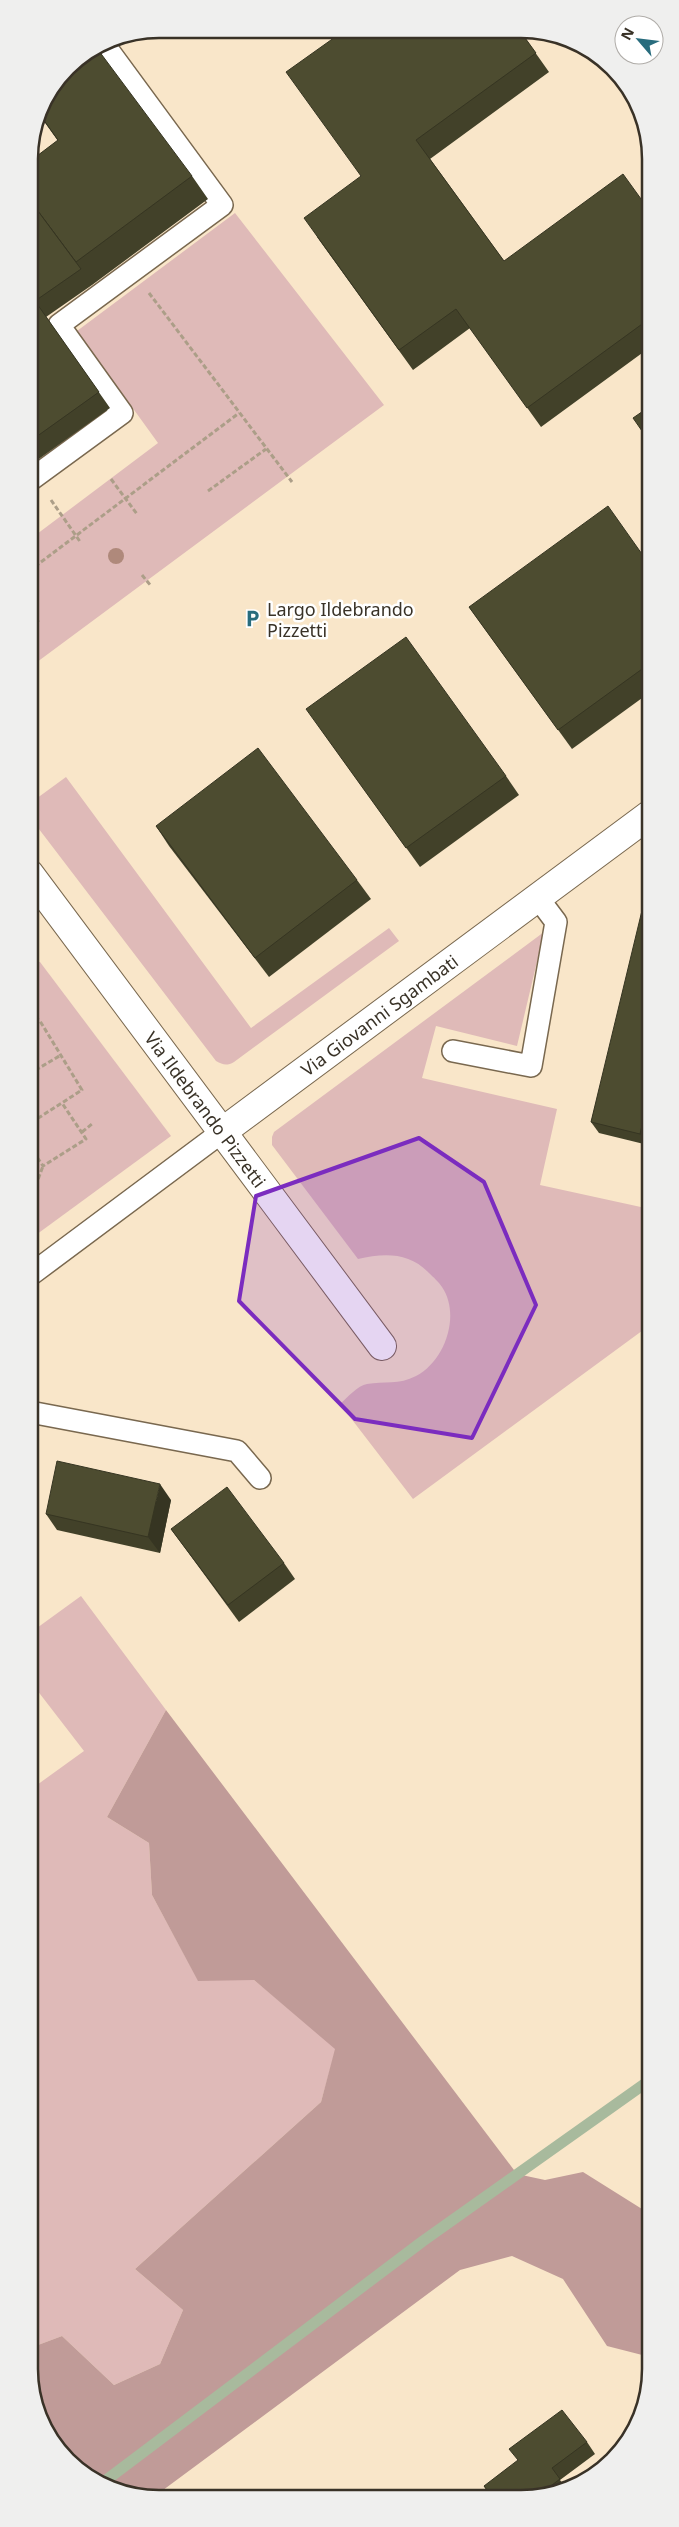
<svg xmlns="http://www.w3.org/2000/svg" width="679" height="2527" font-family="'Noto Sans',sans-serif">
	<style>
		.green { fill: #dfbab8 }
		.forest { fill: #c09b98 }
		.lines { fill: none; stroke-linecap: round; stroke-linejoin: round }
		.stream { stroke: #a8ba9d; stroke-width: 11 }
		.lane-casing { stroke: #79684f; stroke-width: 24 }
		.street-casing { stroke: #79684f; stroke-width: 30 }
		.path { stroke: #ac9e88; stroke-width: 3; stroke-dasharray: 5 2.5; stroke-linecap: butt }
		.lane { stroke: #fff; stroke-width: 21 }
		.street { stroke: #fff; stroke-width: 28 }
		.tree { fill: #af897b }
		.wall { fill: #424129 }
		.shaded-wall { fill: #363522 }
		.building { fill: #4d4c30; stroke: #363522 }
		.marked { fill: #7b2cbf; fill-opacity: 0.2; stroke: #7b2cbf; stroke-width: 4; stroke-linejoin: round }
		.labels { text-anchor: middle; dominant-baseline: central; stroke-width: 5; stroke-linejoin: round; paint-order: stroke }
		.poi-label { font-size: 18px; fill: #393227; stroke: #fff; text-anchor: start }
		.street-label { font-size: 18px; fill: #393227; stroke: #fff }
		.rim { fill: none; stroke: #393227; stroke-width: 2.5 }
	</style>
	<rect width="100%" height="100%" fill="#f9e6c9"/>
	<!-- green -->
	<g class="green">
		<polygon points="235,213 384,405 29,668 29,525 37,534 158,443 77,331"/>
		<path d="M66,777L251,1028L389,928L399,941L234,1062C227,1066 223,1065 216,1061L29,816V804Z"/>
		<path d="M544,932L517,1046L436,1026L422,1078L557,1109L540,1185L650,1209V1325L413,1499L340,1404C347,1398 358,1385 367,1384C384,1381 399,1385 416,1376C445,1361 461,1315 442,1287C439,1282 433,1277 429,1273C409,1252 384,1253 358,1259L272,1145V1137L274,1132Z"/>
		<polygon points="29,960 40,962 171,1136 29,1240"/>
		<polygon points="81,1596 166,1710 107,1817 149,1843 152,1895 198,1980 254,1980 336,2048 321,2102 135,2269 183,2310 160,2364 114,2385 62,2336 30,2348 30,1790 84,1751 30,1681 30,1633"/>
	</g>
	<!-- forest -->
	<polygon class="forest" points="166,1710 517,2174 545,2180 583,2172 650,2214 650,2357 607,2346 563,2279 512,2256 460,2270 155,2496 133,2496 66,2460 42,2426 30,2386 30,2348 62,2336 114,2385 160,2364 183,2310 135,2269 321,2102 335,2049 254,1980 198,1981 152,1895 149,1843 107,1817"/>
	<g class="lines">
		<!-- stream -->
		<polyline class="stream" points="105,2481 423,2241 650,2080"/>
		<defs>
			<g id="lane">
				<polyline points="29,481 122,413 59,325 222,205 103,43"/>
				<polyline points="453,1051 531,1066 556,922 538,898"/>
				<polyline points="29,1276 222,1132"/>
				<polyline points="30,1412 237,1451 260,1478"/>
			</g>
			<g id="street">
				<path id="s1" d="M29,873L382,1346"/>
				<path id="s2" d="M222,1132L649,815"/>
			</g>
		</defs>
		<!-- lane casing -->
		<use href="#lane" class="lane-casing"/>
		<!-- street casing -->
		<use href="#street" class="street-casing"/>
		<!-- path -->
		<g class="path">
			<polyline points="149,293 292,482"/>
			<polyline points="111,479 137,514"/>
			<polyline points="208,491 266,449"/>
			<polyline points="51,500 81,543"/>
			<polyline points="29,571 239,413"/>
			<polyline points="142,575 151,586"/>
			<polyline points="29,627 39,620"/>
			<polyline points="29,1012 40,1021 82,1090 29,1124"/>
			<polyline points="29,1074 61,1055"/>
			<polyline points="82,1132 92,1124"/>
			<polyline points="29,1145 43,1166 86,1139 62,1103"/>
			<polyline points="29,1190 36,1185 43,1166"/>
		</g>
		<!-- lane -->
		<use href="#lane" class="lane"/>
		<!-- street -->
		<use href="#street" class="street"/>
	</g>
	<!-- trees -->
	<circle class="tree" cx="116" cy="556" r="8"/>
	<!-- wall -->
	<g class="wall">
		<polygon points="520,31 549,72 430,159 504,261 649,210 649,348 541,427 470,328 413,370 317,237 361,176"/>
		<polygon points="39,108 192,176 208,199 92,285 46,317 110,408 29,466 29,162 58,141 38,113"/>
		<polygon points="649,564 649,693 572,749 469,607"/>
		<polygon points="320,728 506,776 519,795 420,867"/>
		<polygon points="156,826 357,880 371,899 269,977 169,846"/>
		<polygon points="649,899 650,1141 648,1145 599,1133 591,1122"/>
		<polygon points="171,1500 160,1553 57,1530 46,1514"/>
		<polygon points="171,1529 284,1563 295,1579 239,1622"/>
		<polygon points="587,2442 595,2454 560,2480 566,2488 538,2497 491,2497 484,2486"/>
	</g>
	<!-- shaded-wall -->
	<g class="shaded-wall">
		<polygon points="649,1095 650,1141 648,1145 640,1134"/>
		<polygon points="160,1484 171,1500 160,1553 148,1537"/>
	</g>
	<!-- building -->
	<g class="building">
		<polygon points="345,30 520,31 536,53 416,140 504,261 623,174 649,210 649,319 527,408 456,309 399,350 304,218 361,176 286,72"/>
		<polygon points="96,47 192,176 76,262 29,199 29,162 58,140 38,112 39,108 67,66"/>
		<polygon points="29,199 81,269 35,301 99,392 29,442"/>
		<polygon points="649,407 649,441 633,418"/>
		<polygon points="608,506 649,564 649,664 558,730 469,607"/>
		<polygon points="406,637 506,776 406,848 306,709"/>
		<polygon points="258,748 357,880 255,958 156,826"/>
		<polygon points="645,898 649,899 649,1095 640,1134 591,1122"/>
		<polygon points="57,1461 160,1484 148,1537 46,1514"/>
		<polygon points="227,1487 284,1563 228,1605 171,1529"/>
		<polygon points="562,2410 587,2442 552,2468 560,2479 536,2497 492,2497 484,2486 518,2460 509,2449"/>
	</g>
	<!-- marked area -->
	<path class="marked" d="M419,1138L484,1182L536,1305L472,1438L355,1419L239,1301L256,1196Z"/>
	<!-- icons -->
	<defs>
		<symbol id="parking-bare" viewBox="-9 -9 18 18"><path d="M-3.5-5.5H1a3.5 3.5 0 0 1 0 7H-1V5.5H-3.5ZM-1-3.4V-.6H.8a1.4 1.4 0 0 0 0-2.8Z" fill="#286c7d" stroke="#fff" stroke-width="2.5" paint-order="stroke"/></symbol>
	</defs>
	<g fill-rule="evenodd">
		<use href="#parking-bare" x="240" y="606" width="25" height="25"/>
	</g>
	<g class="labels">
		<!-- poi labels -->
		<g class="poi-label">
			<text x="267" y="609">Largo Ildebrando<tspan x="267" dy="21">Pizzetti</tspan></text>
		</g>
		<!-- street labels -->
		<g class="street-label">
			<text stroke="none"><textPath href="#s2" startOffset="196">Via Giovanni Sgambati</textPath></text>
			<text stroke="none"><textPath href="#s1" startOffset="295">Via Ildebrando Pizzetti</textPath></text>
		</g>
	</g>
	<!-- crop -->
	<path d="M0 0H679V2527H0ZM159 38H521A121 121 0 0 1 642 159V2369A121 121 0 0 1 521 2490H159A121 121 0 0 1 38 2369V159A121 121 0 0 1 159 38Z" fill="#efefee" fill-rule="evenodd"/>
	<path class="rim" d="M159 38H521A121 121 0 0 1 642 159V2369A121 121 0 0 1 521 2490H159A121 121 0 0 1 38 2369V159A121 121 0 0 1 159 38Z"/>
	<!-- north arrow -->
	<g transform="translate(639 40) rotate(298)"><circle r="24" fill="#ffffff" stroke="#b0ada9"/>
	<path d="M0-4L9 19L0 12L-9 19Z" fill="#286c7d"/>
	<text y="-8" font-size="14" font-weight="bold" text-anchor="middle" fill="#393227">N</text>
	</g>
</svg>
